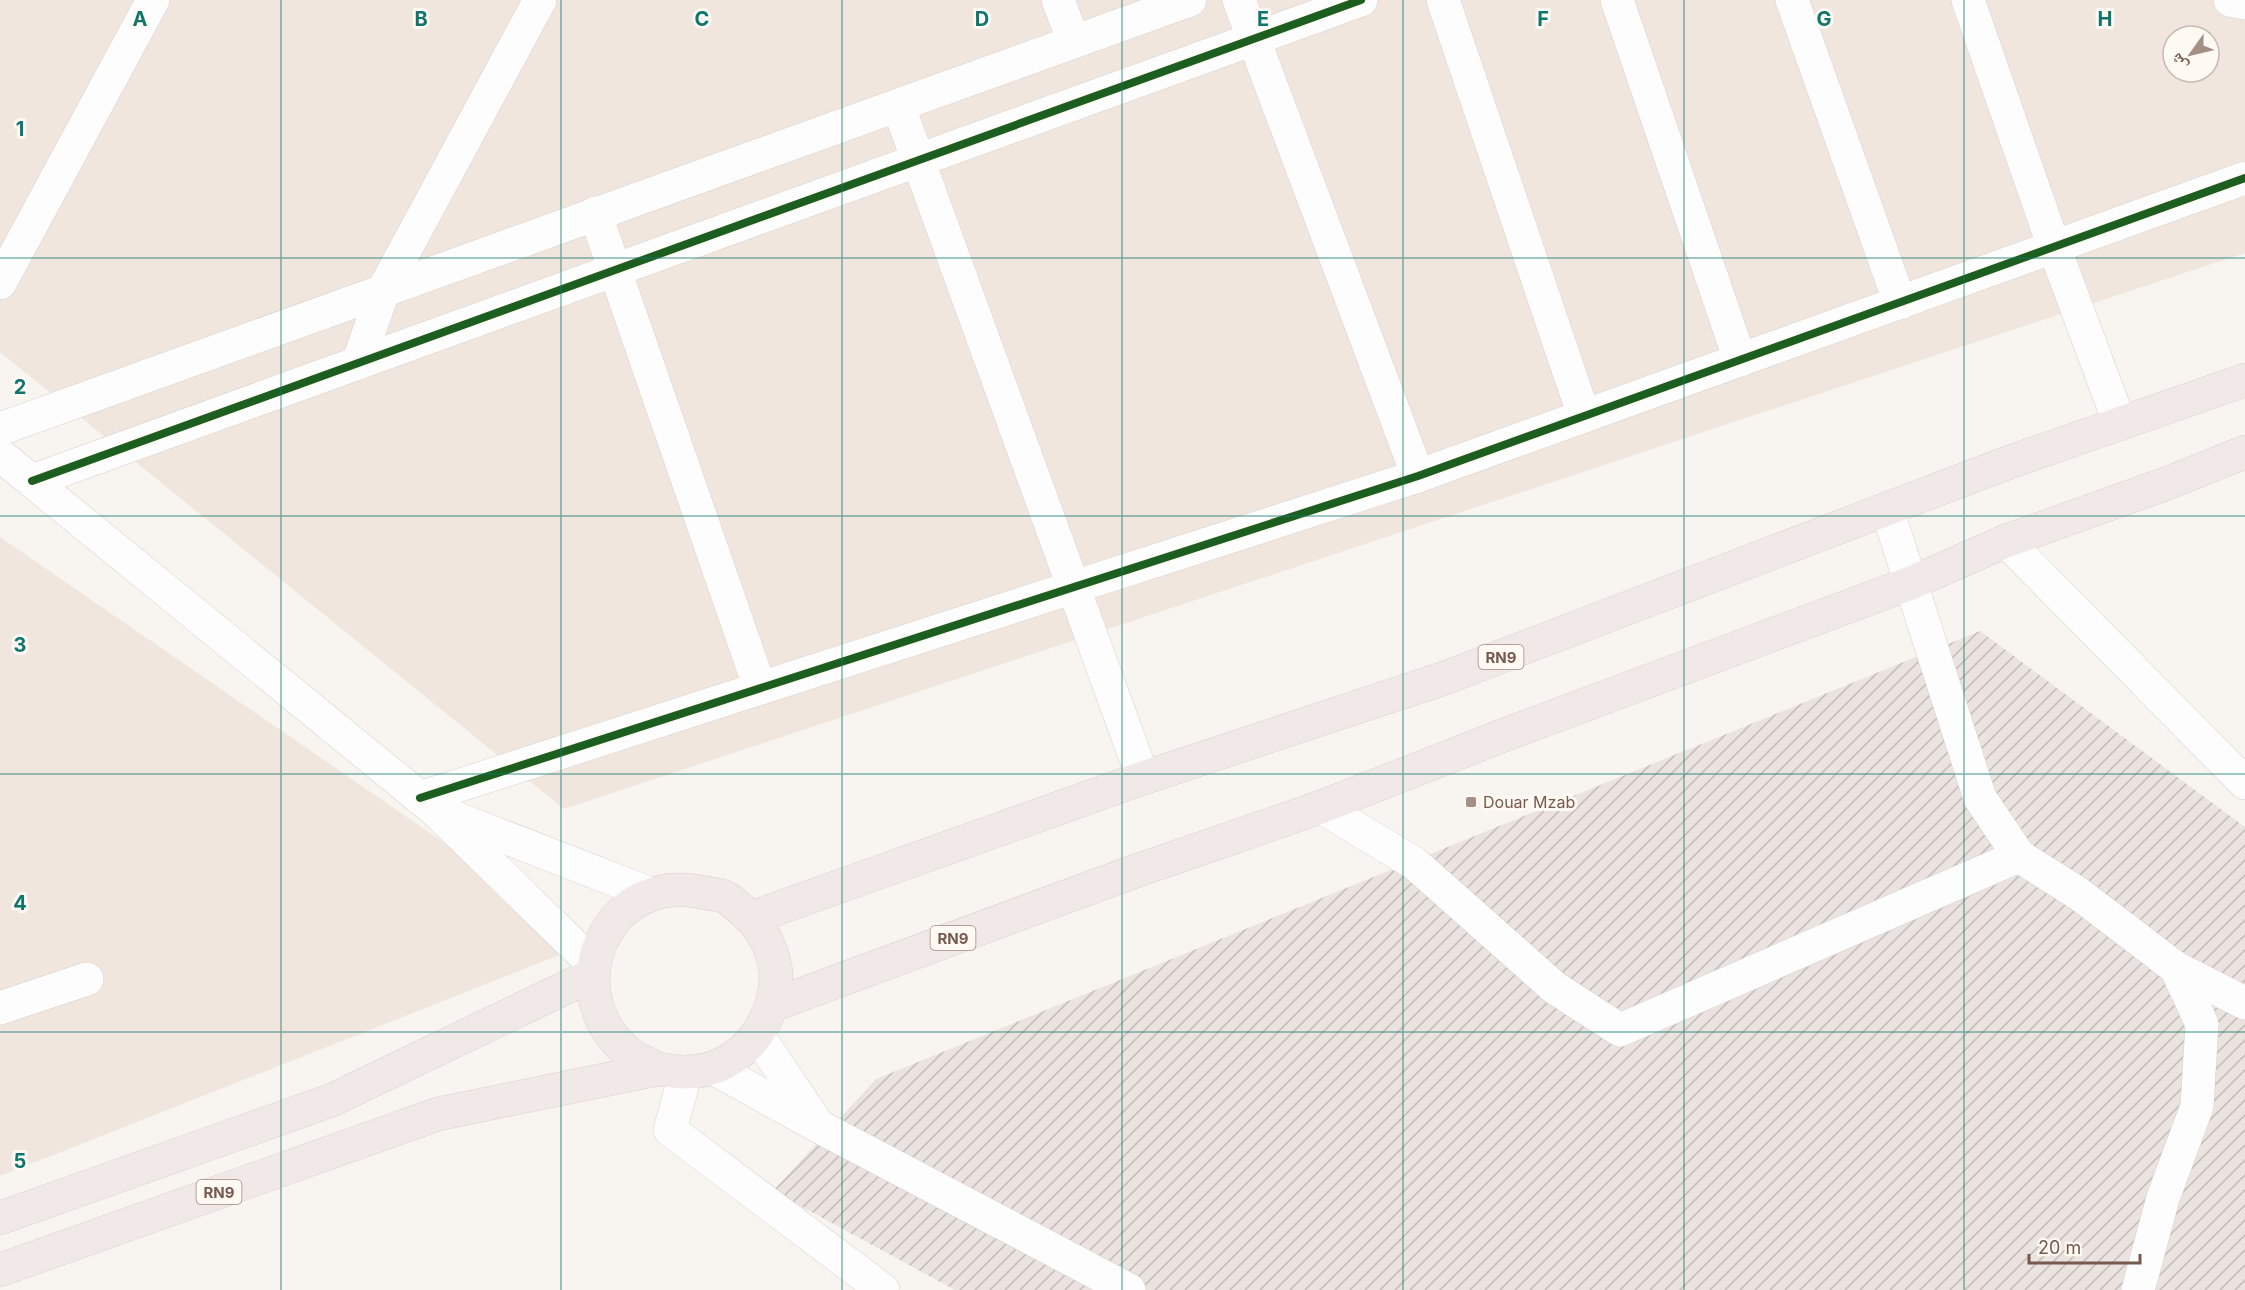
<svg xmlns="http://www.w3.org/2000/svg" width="2245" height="1290" font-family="Inter,'Noto Naskh Arabic',sans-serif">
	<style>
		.residential { fill: #f1e6de; fill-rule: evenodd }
		.industrial { fill: url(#industrial-furrows) }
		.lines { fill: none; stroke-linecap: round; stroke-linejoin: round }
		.minor-casing { stroke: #d8d0cc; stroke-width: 34 }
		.highway-casing { stroke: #d9d0cc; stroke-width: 34 }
		.minor { stroke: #fefdfd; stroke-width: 33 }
		.highway { stroke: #f1e9e7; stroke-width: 33 }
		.cycleway-casing { stroke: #fef9f3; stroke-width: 11 }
		.cycleway { stroke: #1b5e20; stroke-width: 8 }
		.grid { fill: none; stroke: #0f766e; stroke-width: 1.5; stroke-opacity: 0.55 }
		.poi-dot { fill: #a48f87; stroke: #fef9f3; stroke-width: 2 }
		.labels { text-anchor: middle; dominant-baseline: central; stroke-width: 6; stroke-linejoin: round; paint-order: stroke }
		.shield { fill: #fef9f3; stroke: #a08980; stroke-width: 1.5 }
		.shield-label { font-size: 15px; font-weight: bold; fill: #77594f }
		.poi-label { font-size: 16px; fill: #77594f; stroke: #fef9f3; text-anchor: start }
		.grid-label { font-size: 20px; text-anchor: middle; font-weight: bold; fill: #0f766e; stroke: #fef9f3; stroke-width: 6; stroke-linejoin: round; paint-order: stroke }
	</style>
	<defs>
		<pattern id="industrial-furrows" width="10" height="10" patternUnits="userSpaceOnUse" patternTransform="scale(1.5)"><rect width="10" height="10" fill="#eae3df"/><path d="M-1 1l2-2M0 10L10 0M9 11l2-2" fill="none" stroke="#c2bbb7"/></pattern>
	</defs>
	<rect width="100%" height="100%" fill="#f8f4f0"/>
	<!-- residential -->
	<g class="residential">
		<path d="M0,0H2245V253L564,809L0,352ZM2173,36H2209V72H2173Z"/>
		<polygon points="0,537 590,943 0,1176"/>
	</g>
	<!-- industrial -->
	<polygon class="industrial" points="1980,631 2245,827 2245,1290 955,1290 773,1191 876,1079"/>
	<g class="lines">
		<defs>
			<g id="minor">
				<polyline points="1058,0 1074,42"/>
				<polyline points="1239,0 1418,476"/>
				<polyline points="1443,0 1584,416"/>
				<polyline points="1617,0 1740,360"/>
				<polyline points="1792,0 1900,303"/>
				<polyline points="1968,0 2054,247 2120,424"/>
				<polyline points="2230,0 2245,3"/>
				<polyline points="898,105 1143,778"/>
				<polyline points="595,213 760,688"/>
				<polyline points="0,283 153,0"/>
				<polyline points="358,363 384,289 540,0"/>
				<polyline points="0,429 1190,0"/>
				<polyline points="0,455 435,810 593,964"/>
				<polyline points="32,481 1361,0"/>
				<polyline points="1887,509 1980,798 2019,856 2079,894 2176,968 2202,1024 2197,1106 2163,1198 2138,1290"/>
				<polyline points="2006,541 2245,783"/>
				<polyline points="420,798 1418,476 2245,178"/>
				<polyline points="1321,807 1414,863 1555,988 1620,1030 2019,856"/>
				<polyline points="448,815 651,894"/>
				<polyline points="2176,968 2245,1003"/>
				<polyline points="0,1008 87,979"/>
				<polyline points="758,1036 816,1122"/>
				<polyline points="713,1068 818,1126 1129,1290"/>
				<polyline points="686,1072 670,1130 883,1290"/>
			</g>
			<g id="highway">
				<polyline points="751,918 1143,778 1442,679 2007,463 2245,380"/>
				<polyline points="773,1005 1133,872 1321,807 1499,737 1911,583 2006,541 2168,483 2245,452"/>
				<polyline points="0,1218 332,1100 592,975"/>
				<path d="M0,1270L438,1114L658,1069C667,1070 676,1072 685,1072C738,1072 774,1027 776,977C776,955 762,926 745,913C739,908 733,902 727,898C720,894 709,894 701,892C605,872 554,993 630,1054C638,1060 649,1064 658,1069"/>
			</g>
		</defs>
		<!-- minor casing -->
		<use href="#minor" class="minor-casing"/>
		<!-- highway casing -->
		<use href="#highway" class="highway-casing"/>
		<!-- minor -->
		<use href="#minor" class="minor"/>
		<!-- highway -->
		<use href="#highway" class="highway"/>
		<defs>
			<g id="cycleway">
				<polyline points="32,481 1361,0"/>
				<polyline points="420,798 1418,476 2245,178"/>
			</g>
		</defs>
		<!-- cycleway casing -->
		<use href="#cycleway" class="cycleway-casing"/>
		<!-- cycleway -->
		<use href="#cycleway" class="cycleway"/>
	</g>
	<!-- grid -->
	<path class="grid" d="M281,0V1290M561,0V1290M842,0V1290M1122,0V1290M1403,0V1290M1684,0V1290M1964,0V1290M0,258H2245M0,516H2245M0,774H2245M0,1032H2245"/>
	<!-- markers -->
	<rect class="poi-dot" x="1465" y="796" width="12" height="12" rx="3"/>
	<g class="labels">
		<!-- shield labels -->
		<g class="shield">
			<rect x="1478.5" y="645" width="45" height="24" rx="4.5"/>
			<rect x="930.5" y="926" width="45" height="24" rx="4.5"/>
			<rect x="196.5" y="1180" width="45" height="24" rx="4.5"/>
		</g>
		<g class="shield-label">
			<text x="1501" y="657">RN9</text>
			<text x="953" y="938">RN9</text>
			<text x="219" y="1192">RN9</text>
		</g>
		<!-- poi labels -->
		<g class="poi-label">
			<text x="1483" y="802">Douar Mzab</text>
		</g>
	</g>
	<g class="grid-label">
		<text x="140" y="26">A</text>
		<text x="421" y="26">B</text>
		<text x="702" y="26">C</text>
		<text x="982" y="26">D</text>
		<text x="1263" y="26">E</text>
		<text x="1543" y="26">F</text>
		<text x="1824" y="26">G</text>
		<text x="2105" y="26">H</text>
		<text x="20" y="136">1</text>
		<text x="20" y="394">2</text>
		<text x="20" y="652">3</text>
		<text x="20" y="910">4</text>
		<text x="20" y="1168">5</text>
	</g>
	<!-- north arrow -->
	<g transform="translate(2191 54) rotate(236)"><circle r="28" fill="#fef9f3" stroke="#c8b9b1" stroke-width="1.5"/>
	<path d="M0-4.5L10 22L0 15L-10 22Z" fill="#a48f87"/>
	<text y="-9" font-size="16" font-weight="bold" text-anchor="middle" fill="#77594f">ش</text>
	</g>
	<!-- scale -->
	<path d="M2029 1254v9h111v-9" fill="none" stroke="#77594f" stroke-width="3"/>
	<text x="2038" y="1254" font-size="18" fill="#77594f" stroke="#fef9f3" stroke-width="4.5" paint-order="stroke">20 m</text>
</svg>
